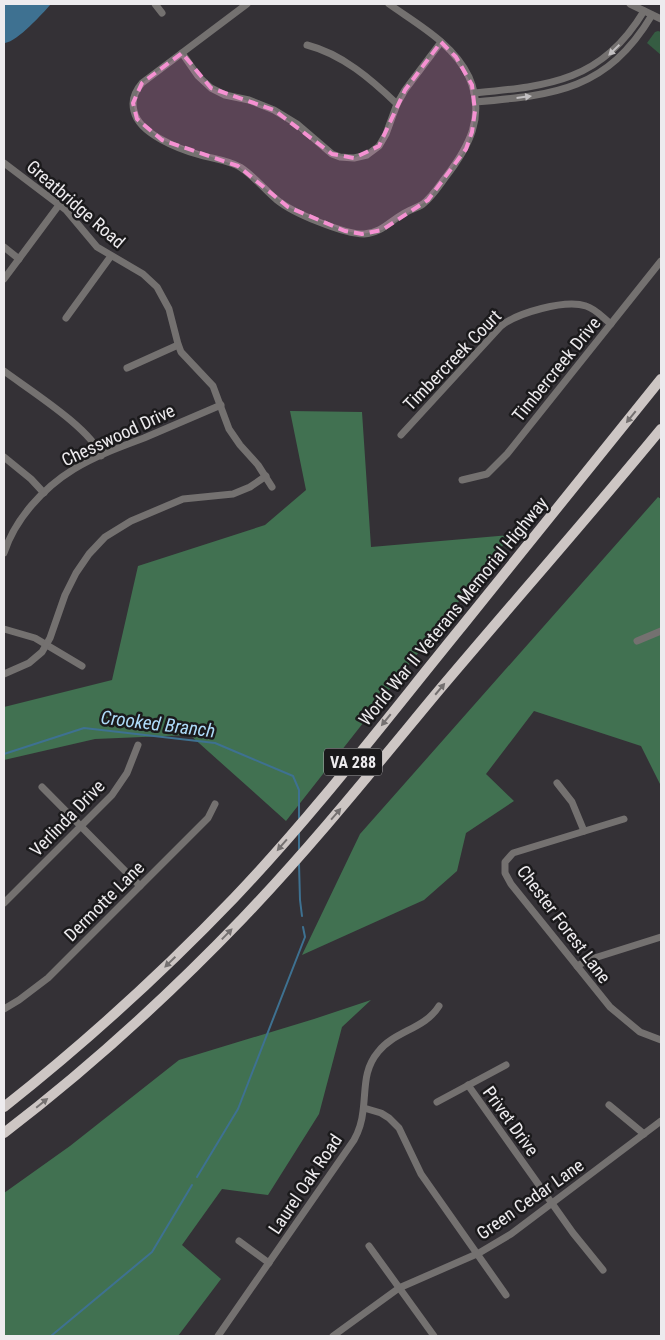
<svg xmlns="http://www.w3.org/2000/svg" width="665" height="1340" font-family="'Roboto Condensed',sans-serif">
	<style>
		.green { fill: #355c42 }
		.forest { fill: #417151 }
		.water { fill: #3e7191 }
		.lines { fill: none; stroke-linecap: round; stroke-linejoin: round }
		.stream { stroke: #3e7191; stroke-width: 2 }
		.minor { stroke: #747170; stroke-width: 7 }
		.highway { stroke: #cdc6c4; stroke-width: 10 }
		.oneway { fill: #c3c0c2 }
		.oneway2 { fill: #747070 }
		.marked { fill: #f591d2; fill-opacity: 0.2; stroke: #f591d2; stroke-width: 4; stroke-dasharray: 10 6; stroke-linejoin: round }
		.labels { text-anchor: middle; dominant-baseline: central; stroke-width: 5; stroke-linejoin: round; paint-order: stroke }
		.shield { fill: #1b1a1c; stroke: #aeacaf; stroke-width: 1 }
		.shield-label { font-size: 16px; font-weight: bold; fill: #edebee }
		.street-label { font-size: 18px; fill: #edebee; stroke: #1b1a1c }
		.water-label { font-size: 19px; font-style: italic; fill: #aedbf9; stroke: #1b1a1c }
	</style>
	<rect width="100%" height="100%" fill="#343136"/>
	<!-- green -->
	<polygon class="green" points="658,31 661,32 661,55 647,43 655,32"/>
	<!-- forest -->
	<g class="forest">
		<polygon points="290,411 362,412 371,547 511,535 286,821 190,735 95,739 4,760 4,707 112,680 138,566 265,525 306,490"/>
		<polygon points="658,497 661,499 661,786 641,746 534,711 486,774 514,801 466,833 457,871 424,900 302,955 360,834"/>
		<polygon points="371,1000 342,1027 319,1114 268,1195 222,1189 182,1245 221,1279 178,1336 4,1336 4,1193 70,1146 179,1060 314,1019"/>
	</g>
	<!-- water -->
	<path class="water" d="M4,4H51C42,14 18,41 5,43L4,38Z"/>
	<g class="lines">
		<!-- stream -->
		<g class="stream">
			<polyline points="4,754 84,728 215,743 293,776 299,790 299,818"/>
			<polyline points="299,833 299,849"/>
			<polyline points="299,864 300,900 302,916"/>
			<polyline points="197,1177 238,1109 305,937 303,927"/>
			<polyline points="51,1336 152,1252 192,1185"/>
		</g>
		<!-- minor -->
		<g class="minor">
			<polyline points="155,4 162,13"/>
			<path d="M247,4L142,83C135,91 131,100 134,111C139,134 179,149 200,155C214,159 227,160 240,167C254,176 264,189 277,200C293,213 343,234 364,234C381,233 389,222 403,214C409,210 417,208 423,204C432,197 439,186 445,178C469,147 486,116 469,77C454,44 417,24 389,4"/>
			<polyline points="630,4 661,19"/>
			<path d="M307,45C342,54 371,79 397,104"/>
			<polyline points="182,53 198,76 211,88 225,95 249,100 274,110 297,124 332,154 340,157 354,158 367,155 379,146 386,134 397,104 405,90 441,42"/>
			<path d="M474,93C549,86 601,82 644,11"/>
			<path d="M475,102C556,95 607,90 652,15"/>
			<polyline points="4,163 66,210 97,247 143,274 157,287 169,309 178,344 181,352 213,386 229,429 240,445 258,465 272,487"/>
			<polyline points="4,247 19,259"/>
			<polyline points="4,279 59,205"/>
			<polyline points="66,318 111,256"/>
			<polyline points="127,368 178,345"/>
			<path d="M4,371C28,389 92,429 101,456"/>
			<path d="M401,435L501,326C517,313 565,299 586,306C596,309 603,318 611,324"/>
			<polyline points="4,457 31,479 44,493"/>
			<polyline points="462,480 487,474 507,454 661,261"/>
			<path d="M4,553C15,519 43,488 74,469C95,456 120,447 144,438C170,427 195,416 221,405"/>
			<polyline points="4,629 35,638 82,666"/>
			<polyline points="637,641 661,631"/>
			<polyline points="4,674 29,663 42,652 50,638 65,595 76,573 89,554 105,537 131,521 183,499 233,494 250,487 266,476"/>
			<polyline points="557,783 572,802 584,831"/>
			<polyline points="42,787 140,886"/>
			<polyline points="624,819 513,853 505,862 505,873 511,884 610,1007 640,1032 661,1040"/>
			<polyline points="4,903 112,795 127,773 138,745"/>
			<polyline points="577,966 588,960 661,937"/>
			<polyline points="4,1009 19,1000 48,978 208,818 215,804"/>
			<polyline points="468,1085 573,1233 603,1270"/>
			<polyline points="437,1102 506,1065"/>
			<polyline points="609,1105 644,1134"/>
			<polyline points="364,1108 381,1113 389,1118 399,1128 421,1174 506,1295"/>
			<polyline points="239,1241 269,1263"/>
			<polyline points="369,1246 434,1336"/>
			<path d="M218,1336L354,1140C359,1131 362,1121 363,1111C366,1089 363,1070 378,1052C394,1031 425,1029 439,1006"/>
			<polyline points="333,1336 399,1288 479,1253 511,1234 661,1121"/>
		</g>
		<!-- highway -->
		<g class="highway">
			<path d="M4,1107C85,1043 162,973 234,898C316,812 388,717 463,625C529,543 595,461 661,379"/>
			<path d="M4,1133C89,1068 168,996 242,919C310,848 372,771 435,695C510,606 587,519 661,429"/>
		</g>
	</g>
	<!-- one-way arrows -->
	<defs><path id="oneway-solid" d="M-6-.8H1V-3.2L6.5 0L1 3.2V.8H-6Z" transform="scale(1.25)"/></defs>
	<g class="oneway">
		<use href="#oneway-solid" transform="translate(614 50) rotate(136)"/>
		<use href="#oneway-solid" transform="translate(524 97) rotate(-7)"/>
	</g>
	<g class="oneway2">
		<use href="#oneway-solid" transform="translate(631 417) rotate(129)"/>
		<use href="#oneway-solid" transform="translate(440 689) rotate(-50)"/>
		<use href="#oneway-solid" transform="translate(386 720) rotate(129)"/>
		<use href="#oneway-solid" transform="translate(336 814) rotate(-49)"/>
		<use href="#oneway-solid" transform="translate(282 845) rotate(131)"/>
		<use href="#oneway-solid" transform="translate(227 934) rotate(-46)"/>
		<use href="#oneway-solid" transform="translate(170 962) rotate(136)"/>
		<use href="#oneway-solid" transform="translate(42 1103) rotate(-39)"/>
	</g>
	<!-- marked area -->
	<path class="marked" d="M441,42L456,57L472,85L475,111L472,132L466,149L428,200L382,230L362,234L345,231L288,207L238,166L162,140L137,119L133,103L142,83L182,53L211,88L274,110L332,154L354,158L379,146L405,90Z"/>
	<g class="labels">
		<!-- shield labels -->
		<rect class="shield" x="324" y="748.5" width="58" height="27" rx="4"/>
		<g class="shield-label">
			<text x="353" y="762">VA 288</text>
		</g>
		<!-- street labels -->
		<g class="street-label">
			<text transform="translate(76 204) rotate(41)">Greatbridge Road</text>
			<text transform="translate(452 360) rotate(-46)">Timbercreek Court</text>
			<text transform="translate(556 369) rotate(-51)">Timbercreek Drive</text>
			<text transform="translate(118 435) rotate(-25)">Chesswood Drive</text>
			<text transform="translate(453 611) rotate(-51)">World War II Veterans Memorial Highway</text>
			<text transform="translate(67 818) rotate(-46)">Verlinda Drive</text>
			<text transform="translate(104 901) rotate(-45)">Dermotte Lane</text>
			<text transform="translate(564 924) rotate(53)">Chester Forest Lane</text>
			<text transform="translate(511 1121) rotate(54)">Privet Drive</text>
			<text transform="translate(305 1184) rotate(-56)">Laurel Oak Road</text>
			<text transform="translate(530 1199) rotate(-35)">Green Cedar Lane</text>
		</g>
		<!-- water labels -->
		<g class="water-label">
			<text transform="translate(158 724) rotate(7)">Crooked Branch</text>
		</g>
	</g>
	<!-- border -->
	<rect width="665" height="1340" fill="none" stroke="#edebee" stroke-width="10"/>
</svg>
